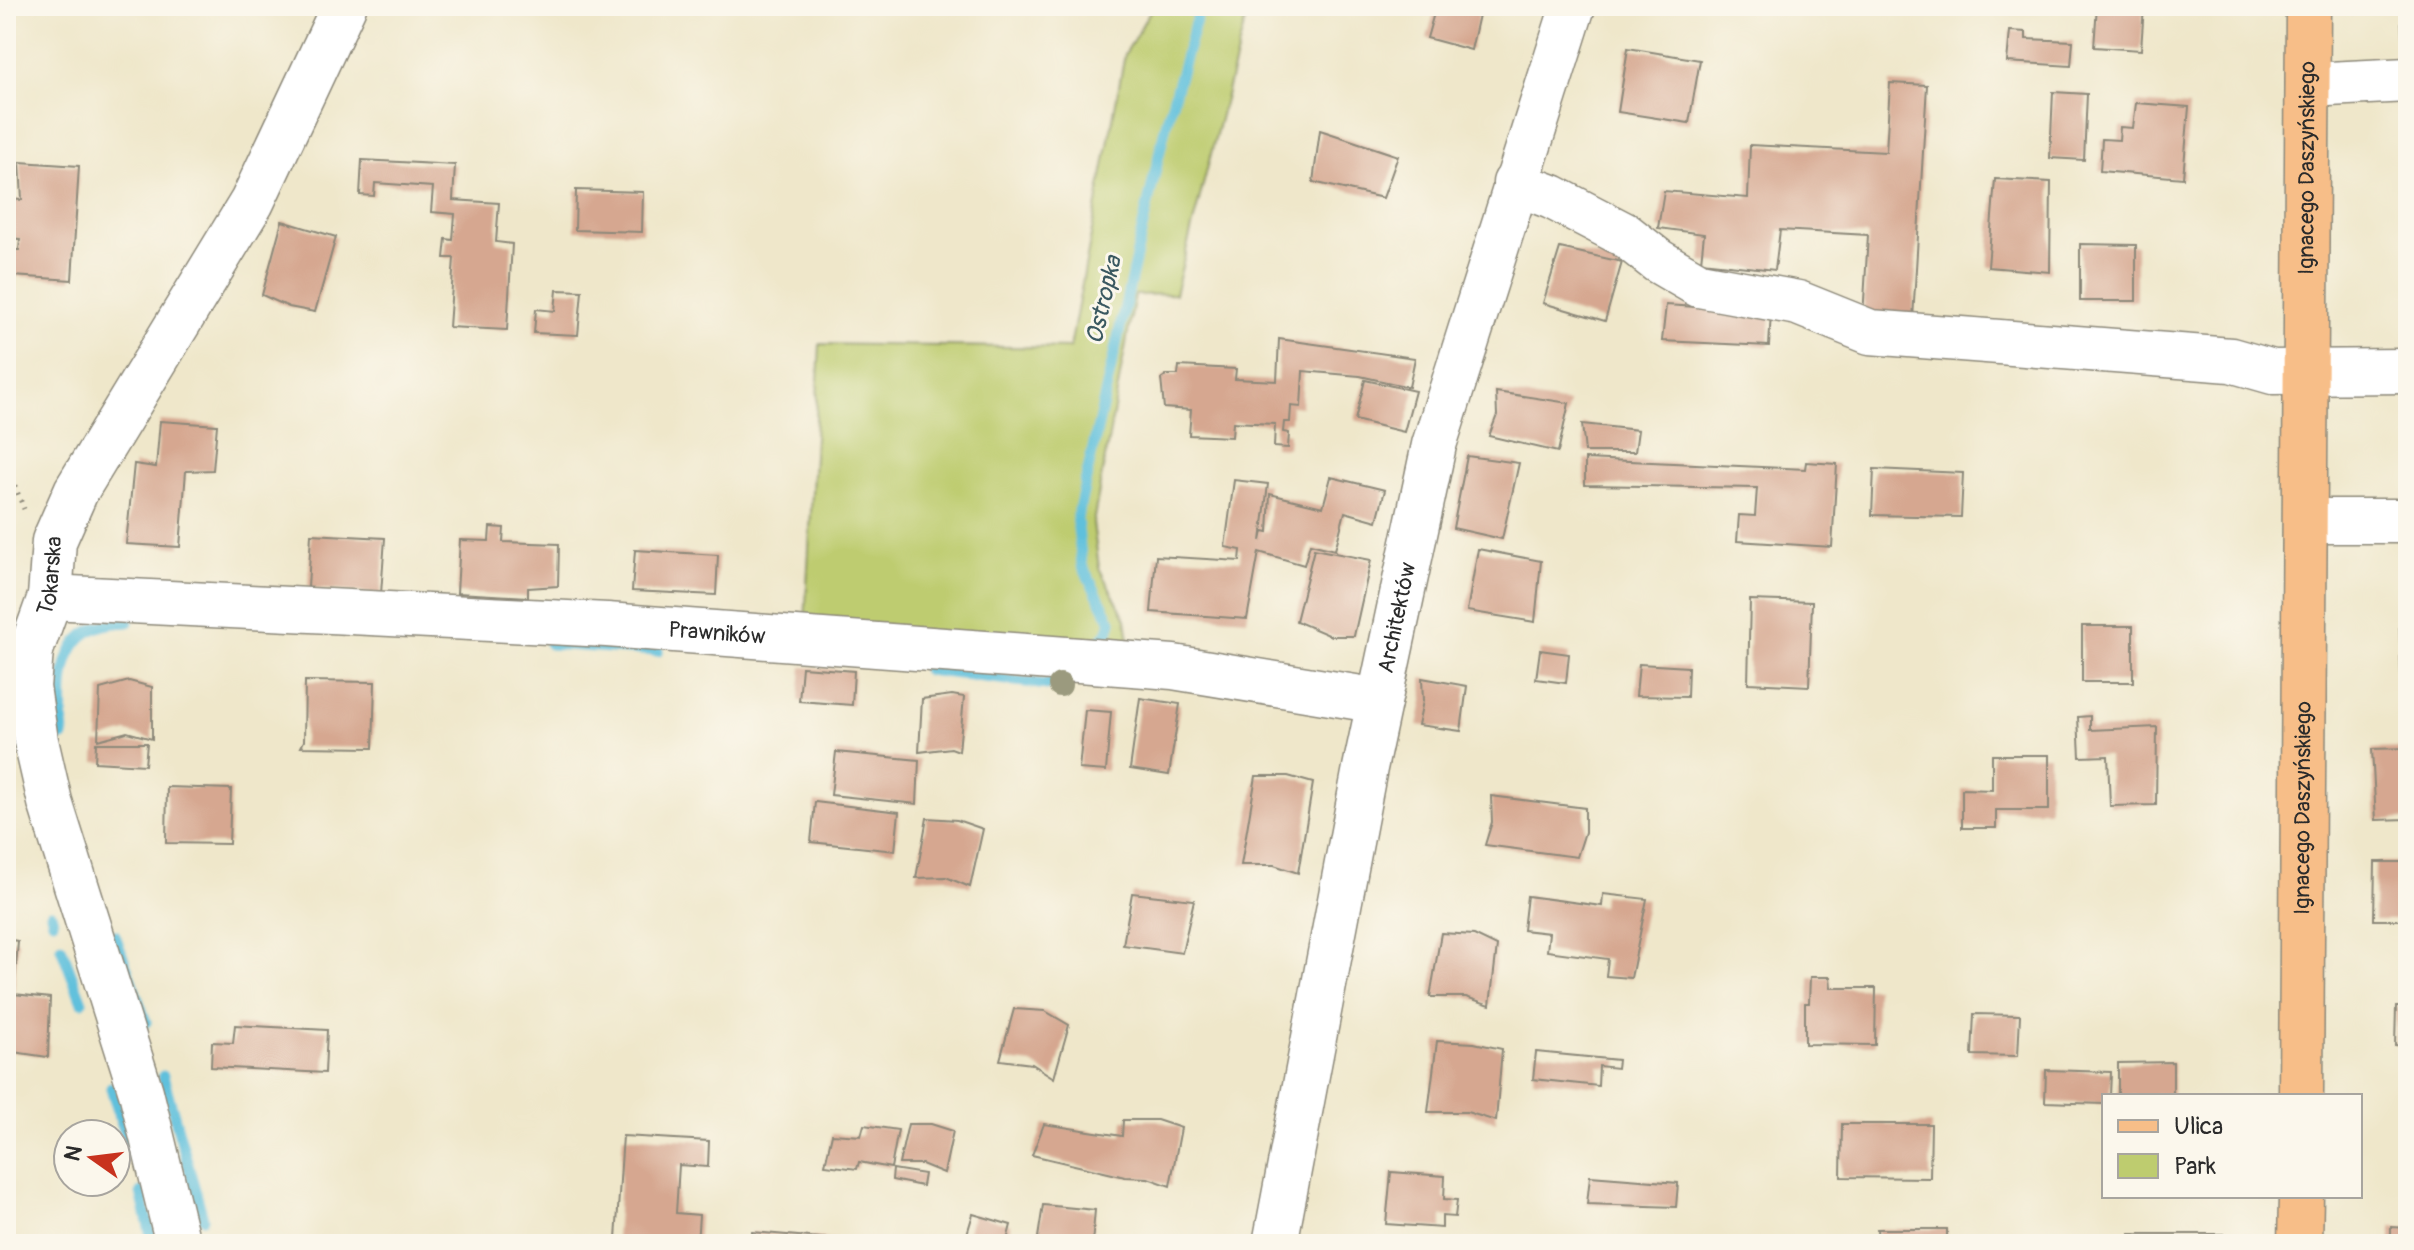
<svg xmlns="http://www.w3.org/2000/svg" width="2414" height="1250" font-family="Pangolin,sans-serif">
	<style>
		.green { fill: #becc6f; stroke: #747c4d; stroke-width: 2 }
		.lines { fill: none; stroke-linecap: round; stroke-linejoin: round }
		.stream { stroke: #5ec0dc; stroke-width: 11 }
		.building { fill: #d6a790 }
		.minor-casing { stroke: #8d897a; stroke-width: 47 }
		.major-casing { stroke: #8d897a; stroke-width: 47 }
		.path { stroke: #8d897a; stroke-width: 5; stroke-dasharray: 2 6; stroke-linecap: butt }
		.minor { stroke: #fff; stroke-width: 44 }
		.major { stroke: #f7be88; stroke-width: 44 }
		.tree { fill: #9b9a7e }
		.labels { text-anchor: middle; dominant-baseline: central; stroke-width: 6; stroke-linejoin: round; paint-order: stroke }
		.street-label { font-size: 22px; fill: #2b2b2b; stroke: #fbf7ec }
		.water-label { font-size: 24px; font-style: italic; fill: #3a5860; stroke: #fbf7ec }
	</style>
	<rect width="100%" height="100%" fill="#fbf7ec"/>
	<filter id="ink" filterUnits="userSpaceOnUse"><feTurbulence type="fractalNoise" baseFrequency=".0125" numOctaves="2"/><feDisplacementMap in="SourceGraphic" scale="16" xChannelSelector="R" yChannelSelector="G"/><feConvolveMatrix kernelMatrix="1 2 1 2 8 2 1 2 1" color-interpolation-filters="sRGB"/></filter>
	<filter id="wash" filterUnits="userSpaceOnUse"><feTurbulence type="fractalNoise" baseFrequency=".006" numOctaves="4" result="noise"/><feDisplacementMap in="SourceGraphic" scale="32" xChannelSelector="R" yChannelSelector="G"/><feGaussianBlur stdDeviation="1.8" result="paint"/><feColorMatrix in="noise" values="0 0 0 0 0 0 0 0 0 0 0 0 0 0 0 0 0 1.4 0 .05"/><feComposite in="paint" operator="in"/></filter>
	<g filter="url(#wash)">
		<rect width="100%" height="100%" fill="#efe7ca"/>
		<!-- green -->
		<polygon class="green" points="1153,6 1249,6 1175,294 1135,295 1093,523 1099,568 1126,619 1130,649 805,623 820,344 1070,348 1125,54"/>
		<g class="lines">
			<!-- stream -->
			<g class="stream">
				<polyline points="550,644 658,651"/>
				<polyline points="1094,647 1108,632 1111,621 1082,565 1077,519 1166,124 1200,6"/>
				<polyline points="927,670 1048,685 1058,678"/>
				<path d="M63,736C62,681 56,623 128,622"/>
				<polyline points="51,914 53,921"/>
				<polyline points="115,935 146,1022"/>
				<polyline points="61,947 82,1002"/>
				<polyline points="163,1076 203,1218"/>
				<polyline points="111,1088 131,1155"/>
				<polyline points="141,1192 151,1236"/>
			</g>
		</g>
		<g id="blocks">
			<!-- building -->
			<g class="building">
				<polygon points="1436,6 1481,6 1471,50 1427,38"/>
				<polygon points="2097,6 2144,6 2141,50 2094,47"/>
				<polygon points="2408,13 2408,63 2403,63 2401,14"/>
				<polygon points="2010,31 2026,32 2026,39 2073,41 2071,66 2007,62"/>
				<polygon points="1628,48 1700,60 1689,123 1618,112"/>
				<polygon points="1890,83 1927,85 1913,319 1863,317 1868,235 1780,230 1775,270 1701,262 1704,234 1658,228 1664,191 1748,198 1750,145 1886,152"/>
				<polygon points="2053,92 2087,94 2084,160 2050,158"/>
				<polygon points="2136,103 2189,107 2183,178 2100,171 2102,139 2119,140 2120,127 2133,128"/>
				<rect x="2401" y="123" width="7" height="63"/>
				<polygon points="1320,130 1398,156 1383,198 1313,182"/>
				<polygon points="362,160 455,165 453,200 499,203 496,242 512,244 507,330 449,327 454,258 444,258 446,239 453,240 455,214 431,212 433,187 375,183 374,196 360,195"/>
				<polygon points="20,162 79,166 72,280 13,276 14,250 19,250 20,239 6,238 8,199 22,200"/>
				<polygon points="1995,179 2051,182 2050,272 1988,267"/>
				<polygon points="576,190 643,192 642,232 575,230"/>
				<polygon points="282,221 336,237 315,312 289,307 262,295"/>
				<polygon points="2080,244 2136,245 2136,301 2080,301"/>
				<polygon points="1560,248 1622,262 1605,321 1543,303"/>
				<polygon points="557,290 582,291 578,335 534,333 536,309 555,311"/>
				<polygon points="1666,305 1771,312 1769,346 1662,341"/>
				<polygon points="1279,339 1415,358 1409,387 1360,376 1303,371 1301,407 1291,406 1290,422 1284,422 1283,432 1289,433 1288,448 1274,447 1275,424 1233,422 1232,437 1189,435 1191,410 1164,408 1161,379 1166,375 1178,375 1179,366 1236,369 1235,379 1277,381"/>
				<polygon points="1365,380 1415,391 1404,432 1355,420"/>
				<polygon points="1496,392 1569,403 1558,452 1489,436 1497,415"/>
				<polygon points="160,421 217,425 213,470 186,471 180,547 126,544 134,464 156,467"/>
				<polygon points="1582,424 1638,430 1635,452 1585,452"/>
				<polygon points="1467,456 1519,463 1502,539 1453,528"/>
				<polygon points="1585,459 1805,469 1806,462 1837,464 1832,547 1737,541 1739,515 1755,516 1757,488 1585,485"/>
				<polygon points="1874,469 1963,473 1961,517 1872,515"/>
				<polygon points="1331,477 1385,490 1377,521 1345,512 1335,550 1310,544 1304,565 1259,552 1247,619 1151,612 1156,556 1240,561 1241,550 1225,547 1234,480 1268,484 1261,541 1263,531 1268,532 1270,494 1323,507"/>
				<polygon points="490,527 504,528 503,542 559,544 558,586 528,588 528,597 457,593 460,540 489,541"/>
				<polygon points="311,534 385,538 381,594 308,588"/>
				<polygon points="1314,549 1371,560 1354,636 1331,636 1296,621"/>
				<polygon points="1478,549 1541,561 1535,622 1467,611"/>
				<polygon points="635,550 718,555 716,595 632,591"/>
				<polygon points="1750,600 1812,602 1809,686 1748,683"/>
				<polygon points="2399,614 2408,614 2408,677 2401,677"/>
				<rect x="2082" y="626" width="51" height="56"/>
				<polygon points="1540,650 1569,654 1566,683 1536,679"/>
				<polygon points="1639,664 1688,667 1687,697 1636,696"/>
				<polygon points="802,667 854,671 852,705 799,701"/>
				<polygon points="1422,678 1467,686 1461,731 1418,725 1423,701"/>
				<polygon points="129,681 152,687 152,739 127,732 98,740 100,689"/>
				<polygon points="305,681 375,682 373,748 301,747 304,741"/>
				<polygon points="952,695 964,697 959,751 951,748 919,752 922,699"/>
				<polygon points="1140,698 1180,704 1169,775 1130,769"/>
				<polygon points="1085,710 1111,712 1106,771 1079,769"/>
				<polygon points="2090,716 2090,730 2157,727 2156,805 2110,806 2108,756 2080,757 2078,717"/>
				<polygon points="96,743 147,743 145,765 95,762"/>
				<polygon points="2408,748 2408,819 2376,820 2372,749"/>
				<polygon points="836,752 919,760 917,804 831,795"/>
				<polygon points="1992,755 2049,755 2049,810 1996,810 1996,828 1962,828 1962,789 1992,790"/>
				<polygon points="1256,776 1288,776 1313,783 1298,873 1274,865 1241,865"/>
				<polygon points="167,787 231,789 229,844 166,843"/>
				<polygon points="1491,796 1585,808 1585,832 1577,857 1485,845 1492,822"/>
				<polygon points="815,802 899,812 895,851 811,842"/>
				<polygon points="927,818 957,820 983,829 970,887 946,877 916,878"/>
				<polygon points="2375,862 2408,862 2408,920 2374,920"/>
				<polygon points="1132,893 1194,900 1182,953 1123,945"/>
				<polygon points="1603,894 1647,899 1631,978 1606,976 1608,959 1547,951 1549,933 1523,930 1527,896 1602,906"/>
				<polygon points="1441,933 1474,935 1497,946 1490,1005 1466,997 1430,997"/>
				<polygon points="6,939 18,941 14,994 50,998 48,1057 6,1051"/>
				<polygon points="1810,977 1830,977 1831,988 1876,988 1875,1045 1805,1044 1805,1003 1809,1003"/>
				<polygon points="2396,1007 2408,1007 2408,1046 2395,1045"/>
				<polygon points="1014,1009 1045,1011 1069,1025 1054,1078 1032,1064 1000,1060"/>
				<polygon points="1974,1014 2020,1015 2018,1056 1972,1055"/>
				<polygon points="235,1025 327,1030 325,1073 211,1067 212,1042 233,1043"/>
				<polygon points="1437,1041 1474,1043 1502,1049 1496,1121 1467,1112 1428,1112"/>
				<polygon points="1536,1052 1618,1060 1617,1068 1599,1066 1598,1086 1533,1079"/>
				<polygon points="2173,1062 2173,1096 2118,1096 2118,1063"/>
				<polygon points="2046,1070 2111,1072 2110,1096 2104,1096 2104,1104 2045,1102"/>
				<polygon points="1123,1120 1157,1120 1181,1128 1170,1186 1148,1178 1125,1177 1032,1155 1044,1124 1122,1136"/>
				<polygon points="908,1124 931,1124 953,1131 944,1173 922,1164 899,1164"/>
				<polygon points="1842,1124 1931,1124 1930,1178 1841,1177"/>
				<polygon points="864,1125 898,1130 891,1168 859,1162 857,1169 825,1165 832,1134 861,1136"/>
				<polygon points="623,1136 709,1141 708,1167 679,1165 676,1213 699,1215 697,1244 616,1239"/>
				<polygon points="893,1169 924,1174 922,1186 892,1180"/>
				<polygon points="1391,1172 1445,1176 1444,1199 1457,1200 1455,1217 1442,1216 1442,1228 1386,1224"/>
				<polygon points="1590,1176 1678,1183 1676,1207 1587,1204"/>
				<polygon points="1043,1205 1095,1210 1092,1244 1037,1244"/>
				<polygon points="973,1214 1011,1225 1006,1244 964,1244"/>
				<polygon points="2391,1227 2408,1228 2408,1244 2391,1244"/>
				<polygon points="1877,1229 1947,1229 1947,1244 1878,1244"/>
				<polygon points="752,1232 865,1242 865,1244 752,1244"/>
				<rect x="2130" y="1234" width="93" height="10"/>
			</g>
		</g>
	</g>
	<g filter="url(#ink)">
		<use href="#blocks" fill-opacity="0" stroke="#8d897a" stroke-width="2"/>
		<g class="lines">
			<defs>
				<g id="minor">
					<polyline points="2308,85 2408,80"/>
					<polyline points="1515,183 1552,197 1625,235 1658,261 1699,285 1798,303 1870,332 2231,360 2273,372 2408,371"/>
					<polyline points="2306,521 2408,521"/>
					<path id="s1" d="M50,597L607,625L1173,667L1379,701"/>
					<path id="s2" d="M178,1244L141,1092L50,802L36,741L28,687L31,650L50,597L54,541L76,491L252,202L344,6"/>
					<path id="s3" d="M1275,1244L1365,768L1434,445L1573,6"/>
				</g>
				<g id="major">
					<path id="s4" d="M2301,1096L2308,6"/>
					<polyline points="2300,1244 2301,1196"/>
				</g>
			</defs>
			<!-- minor casing -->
			<use href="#minor" class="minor-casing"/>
			<!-- major casing -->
			<use href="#major" class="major-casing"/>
			<!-- path -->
			<polyline class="path" points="6,463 24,509"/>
			<!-- minor -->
			<use href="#minor" class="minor"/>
			<!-- major -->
			<use href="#major" class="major"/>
		</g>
		<!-- trees -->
		<circle class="tree" cx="1060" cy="685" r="12"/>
	</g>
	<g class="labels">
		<!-- street labels -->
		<g class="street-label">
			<text stroke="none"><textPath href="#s4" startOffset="928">Ignacego Daszyńskiego</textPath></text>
			<text stroke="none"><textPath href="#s2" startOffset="692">Tokarska</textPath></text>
			<text stroke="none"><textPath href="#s3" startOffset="638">Architektów</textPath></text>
			<text stroke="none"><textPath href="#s1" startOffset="668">Prawników</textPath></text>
			<text stroke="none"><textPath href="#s4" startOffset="288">Ignacego Daszyńskiego</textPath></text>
		</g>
		<!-- water labels -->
		<g class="water-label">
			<text transform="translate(1104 300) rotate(-77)">Ostropka</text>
		</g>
	</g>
	<!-- margin -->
	<rect width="2414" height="1250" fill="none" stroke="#fbf7ec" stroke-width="32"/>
	<!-- legend -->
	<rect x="2102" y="1094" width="260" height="104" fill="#fbf7ec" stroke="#a8a59f" stroke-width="2"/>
	<rect x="2118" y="1120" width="40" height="12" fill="#f7be88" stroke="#a8a59f" stroke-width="2"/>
	<text x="2174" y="1134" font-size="24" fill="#2b2b2b">Ulica</text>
	<rect x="2118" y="1154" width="40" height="24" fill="#becc6f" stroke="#a8a59f" stroke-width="2"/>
	<text x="2174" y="1174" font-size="24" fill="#2b2b2b">Park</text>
	<!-- north arrow -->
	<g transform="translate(92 1158) rotate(284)"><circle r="38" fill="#fbf7ec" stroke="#a8a59f" stroke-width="2"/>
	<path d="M0-6L14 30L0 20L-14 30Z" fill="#c8321e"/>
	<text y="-12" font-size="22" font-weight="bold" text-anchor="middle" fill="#2b2b2b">N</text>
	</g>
</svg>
